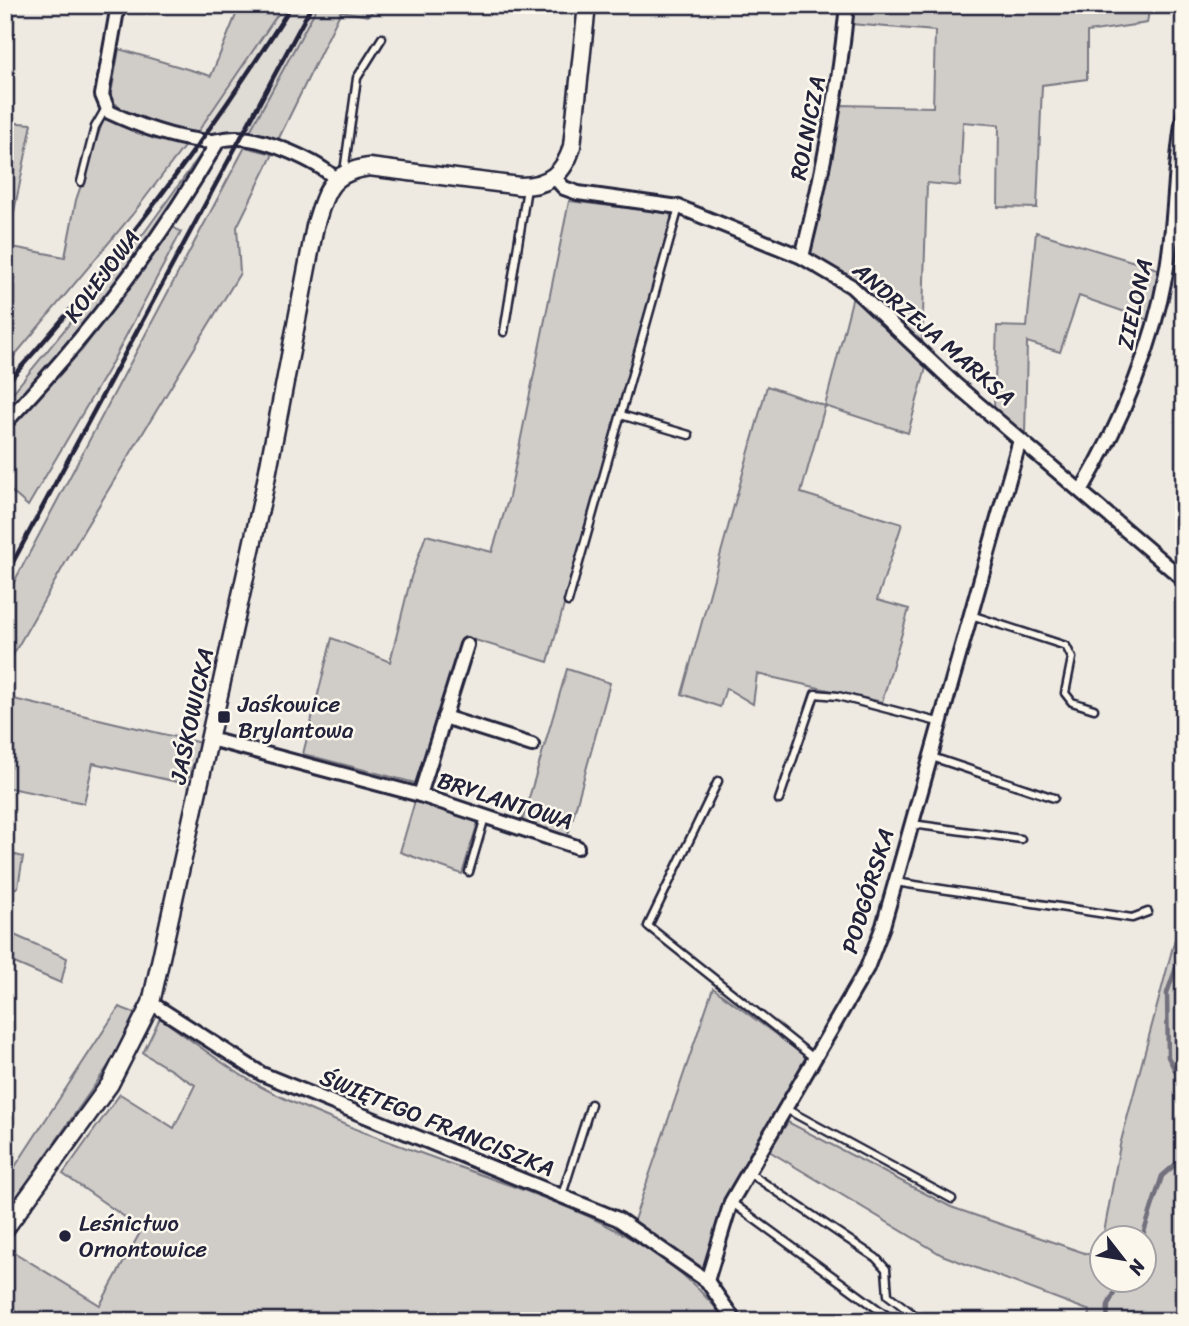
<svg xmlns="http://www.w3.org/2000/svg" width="1189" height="1326" font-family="Sriracha,sans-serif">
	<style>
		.built { fill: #dfdbd5 }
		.green { fill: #d0cdc9; stroke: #797882; stroke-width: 2 }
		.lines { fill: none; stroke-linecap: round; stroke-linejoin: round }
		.stream { stroke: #716f7c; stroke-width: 4.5 }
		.service-casing { stroke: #22223b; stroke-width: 11 }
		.minor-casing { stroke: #22223b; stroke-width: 18 }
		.tertiary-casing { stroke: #22223b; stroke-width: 21 }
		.service { stroke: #fbf7ec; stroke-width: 6 }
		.minor { stroke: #fbf7ec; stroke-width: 12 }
		.tertiary { stroke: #fbf7ec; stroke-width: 16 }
		.rail { stroke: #22223b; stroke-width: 4.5 }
		.poi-dot { fill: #22223b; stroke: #fbf7ec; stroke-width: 2.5 }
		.labels { text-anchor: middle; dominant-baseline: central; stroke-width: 5; stroke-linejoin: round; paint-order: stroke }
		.street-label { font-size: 23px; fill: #22223b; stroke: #fbf7ec }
		.poi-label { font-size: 23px; fill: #22223b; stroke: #fbf7ec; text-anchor: start }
	</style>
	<rect width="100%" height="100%" fill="#eeeae2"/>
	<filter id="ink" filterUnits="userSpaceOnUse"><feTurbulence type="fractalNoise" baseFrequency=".0143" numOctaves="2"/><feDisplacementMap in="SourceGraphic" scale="14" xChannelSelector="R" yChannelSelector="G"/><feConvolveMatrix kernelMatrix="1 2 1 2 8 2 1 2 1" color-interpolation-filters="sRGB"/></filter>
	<g filter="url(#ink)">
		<!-- built -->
		<polygon class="built" points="284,5 318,5 249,133 230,131 212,137 197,133"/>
		<!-- green -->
		<g class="green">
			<path d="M240,5H284L197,133C164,127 135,123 110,99L119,49L211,76Z"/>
			<polygon points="318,5 379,5 368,16 341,11 277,142 249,133"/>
			<polygon points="852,5 1150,5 1147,23 1087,32 1087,79 1042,85 1037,208 998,207 999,125 963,122 960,186 927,183 922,347 809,255 840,105 933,107 935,31 851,24"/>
			<polygon points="104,118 186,144 132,215 5,367 5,122 32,124 7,246 65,257 76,200"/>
			<polygon points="245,147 273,154 237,227 240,273 84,530 5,669 5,599"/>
			<path d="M201,154L203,160C143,250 80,338 5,417V402L144,233Z"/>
			<polygon points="569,201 670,213 672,222 548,662 465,637 419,784 303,754 332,638 390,662 411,577 426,535 492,552 509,497"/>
			<polygon points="173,227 181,232 109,368 28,506 5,486 5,432 82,350"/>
			<polygon points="1036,232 1161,270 1151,321 1079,296 1060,352 1027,342 1025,435 994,409 997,326 1027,327"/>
			<polygon points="853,296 927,364 908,433 825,406 801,493 902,524 877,600 909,609 882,702 757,674 753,704 726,688 720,707 682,694 767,386 825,406"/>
			<polygon points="567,669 610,683 567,839 521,825"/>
			<polygon points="5,697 201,743 186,784 93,763 84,803 5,787"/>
			<polygon points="415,801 479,819 462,874 400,852"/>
			<polygon points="5,852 23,857 18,887 5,893"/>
			<polygon points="1184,905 1184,1321 1089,1321 1090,1311 942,1255 769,1151 788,1122 951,1207 1099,1258 1101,1246 1102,1280 1144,1280 1144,1238 1103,1238 1120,1145"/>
			<polygon points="5,931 67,958 61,983 5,959"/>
			<polygon points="713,988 809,1059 709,1259 701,1270 633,1223"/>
			<polygon points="119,1007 135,1013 113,1059 5,1214 5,1182"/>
			<path d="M160,1018C197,1044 234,1074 275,1094C339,1125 407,1148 473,1172C567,1206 664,1237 726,1321H5L7,1248L100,1305L142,1229L63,1174L120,1094L174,1128L195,1085L143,1053Z"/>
		</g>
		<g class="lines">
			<!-- stream -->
			<g class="stream">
				<polyline points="1184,945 1167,993 1168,1057 1184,1087"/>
				<polyline points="1142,1238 1162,1176 1184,1157"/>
				<polyline points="1107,1321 1108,1305 1121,1280"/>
			</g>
			<defs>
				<g id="service">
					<polyline points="344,172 357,78 382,38"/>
					<polyline points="81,182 95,127 106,108"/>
					<polyline points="504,332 527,188"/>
					<polyline points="621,415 689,435"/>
					<polyline points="568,602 679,207"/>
					<polyline points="971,615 1066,646 1072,658 1065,693 1072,702 1094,709"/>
					<polyline points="929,756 1054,798"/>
					<polyline points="718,781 648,926 815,1059"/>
					<polyline points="779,800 815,694 838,696 938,722"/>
					<polyline points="912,824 1021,839"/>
					<polyline points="469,872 485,817"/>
					<polyline points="895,882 1132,918 1148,912"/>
					<polyline points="786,1109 952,1199"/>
					<polyline points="748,1172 876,1258 886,1269 888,1295 922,1321"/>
					<polyline points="562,1195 591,1104"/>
					<polyline points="731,1202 894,1321"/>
				</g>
				<g id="minor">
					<path d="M118,5L102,95L109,112C139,126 169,137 201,141C215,143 225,137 238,138C265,138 317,161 336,179"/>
					<polyline points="554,177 564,188 578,193 679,207 802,257 851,286 955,384 1184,580"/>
					<path d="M802,257C823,173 839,91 847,5"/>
					<path d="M5,423C86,338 158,244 217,143"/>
					<path d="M1081,491C1121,423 1152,351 1166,273C1176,220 1174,166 1184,113"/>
					<polyline points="444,717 532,745"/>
					<polyline points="210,739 420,795 577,847"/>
					<polyline points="420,795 467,645"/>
					<polyline points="151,1003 262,1074 618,1219 707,1281 735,1321"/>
					<polyline points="707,1281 731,1202 867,968 883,926 1020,440"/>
				</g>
				<path id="tertiary" d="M5,1229L110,1084L151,1003L264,491L315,226C326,191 329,173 369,167L520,186C548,186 565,173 572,146L587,5"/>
			</defs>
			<!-- service casing -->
			<use href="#service" class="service-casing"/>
			<!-- minor casing -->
			<use href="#minor" class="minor-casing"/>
			<!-- tertiary casing -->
			<use href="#tertiary" class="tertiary-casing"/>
			<!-- service -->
			<use href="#service" class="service"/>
			<!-- minor -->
			<use href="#minor" class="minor"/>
			<!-- tertiary -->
			<use href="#tertiary" class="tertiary"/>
			<!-- rail -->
			<g class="rail">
				<path d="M5,385C111,268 207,139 292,5"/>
				<polyline points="5,577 312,5"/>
			</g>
		</g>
	</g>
	<!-- markers -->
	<g class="poi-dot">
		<rect x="217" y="710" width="14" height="14" rx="3.5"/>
		<circle cx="65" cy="1236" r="7"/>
	</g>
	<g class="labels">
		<!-- street labels -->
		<g class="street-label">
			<text transform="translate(808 128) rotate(-79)">ROLNICZA</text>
			<text transform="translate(102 276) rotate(-53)">KOLEJOWA</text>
			<text transform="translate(1135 304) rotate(-77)">ZIELONA</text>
			<text transform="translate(934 334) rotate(41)">ANDRZEJA MARKSA</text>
			<text transform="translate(192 716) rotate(-78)">JAŚKOWICKA</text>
			<text transform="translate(505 801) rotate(18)">BRYLANTOWA</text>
			<text transform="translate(868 891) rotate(-73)">PODGÓRSKA</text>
			<text transform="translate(437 1123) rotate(22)">ŚWIĘTEGO FRANCISZKA</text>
		</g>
		<!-- poi labels -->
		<g class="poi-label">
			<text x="238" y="704">Jaśkowice<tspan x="238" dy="26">Brylantowa</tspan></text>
			<text x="79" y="1223">Leśnictwo<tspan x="79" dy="26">Ornontowice</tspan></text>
		</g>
	</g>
	<!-- margin -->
	<rect width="1189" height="1326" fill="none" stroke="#fbf7ec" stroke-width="28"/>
	<rect x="14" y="14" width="1161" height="1298" fill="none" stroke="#22223b" stroke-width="2.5" filter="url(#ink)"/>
	<!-- north arrow -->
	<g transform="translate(1123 1259) rotate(121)"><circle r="33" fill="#fbf7ec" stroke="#a4a2a5" stroke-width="2"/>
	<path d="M0-5L12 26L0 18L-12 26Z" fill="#22223b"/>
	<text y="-10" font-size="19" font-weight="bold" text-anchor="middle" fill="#22223b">N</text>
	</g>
</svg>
